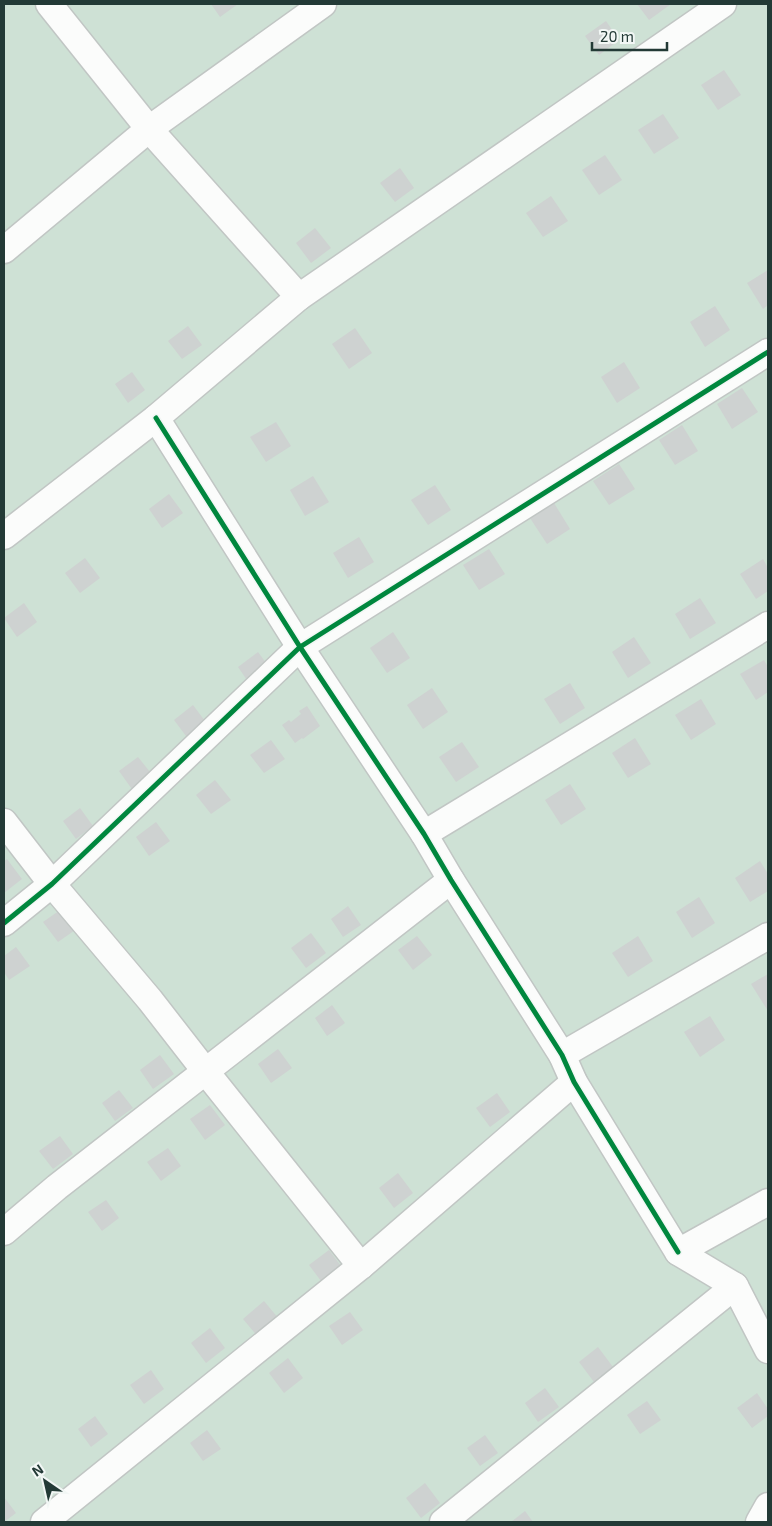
<svg xmlns="http://www.w3.org/2000/svg" width="772" height="1526" font-family="'Exo 2',sans-serif">
	<style>
		.green { fill: #cee1d5 }
		.building { fill: #ced2d1 }
		.lines { fill: none; stroke-linecap: round; stroke-linejoin: round }
		.minor-casing { stroke: #c1c6c4; stroke-width: 29 }
		.minor { stroke: #fbfcfb; stroke-width: 26 }
		.cycleway-casing { stroke: #f2f7f5; stroke-width: 8 }
		.cycleway { stroke: #00873e; stroke-width: 5 }
	</style>
	<rect width="100%" height="100%" fill="#e4e9e7"/>
	<!-- green -->
	<rect class="green" x="4" y="4" width="764" height="1518"/>
	<!-- building -->
	<g class="building">
		<polygon points="211,4 238,4 220,17"/>
		<polygon points="637,4 671,4 649,20"/>
		<polygon points="606,21 619,40 599,55 585,36"/>
		<polygon points="724,70 741,95 718,110 701,85"/>
		<polygon points="663,114 679,138 654,154 638,130"/>
		<polygon points="605,155 622,180 599,195 582,170"/>
		<polygon points="400,168 414,188 395,202 380,183"/>
		<polygon points="551,196 568,221 543,237 526,213"/>
		<polygon points="315,228 331,248 311,263 296,243"/>
		<polygon points="768,270 768,305 763,309 747,283"/>
		<polygon points="715,306 730,330 705,347 690,322"/>
		<polygon points="188,326 202,345 182,359 168,341"/>
		<polygon points="355,328 372,353 349,369 332,344"/>
		<polygon points="624,362 640,388 617,403 601,377"/>
		<polygon points="132,372 145,390 128,403 115,384"/>
		<polygon points="742,388 758,412 732,429 717,404"/>
		<polygon points="276,422 291,446 266,462 250,437"/>
		<polygon points="682,425 698,451 675,465 659,440"/>
		<polygon points="619,464 635,489 609,505 593,481"/>
		<polygon points="313,476 329,502 305,516 290,490"/>
		<polygon points="435,485 451,510 428,525 411,500"/>
		<polygon points="169,494 183,513 162,528 149,509"/>
		<polygon points="554,503 570,529 547,544 530,518"/>
		<polygon points="359,537 374,562 348,578 333,553"/>
		<polygon points="489,549 505,574 479,590 463,565"/>
		<polygon points="85,558 100,578 80,593 65,573"/>
		<polygon points="763,559 768,568 768,591 756,599 740,574"/>
		<polygon points="700,598 716,623 690,639 675,614"/>
		<polygon points="24,603 37,622 17,637 4,618"/>
		<polygon points="393,632 410,658 387,673 370,648"/>
		<polygon points="634,637 651,663 628,678 612,652"/>
		<polygon points="258,652 272,671 251,686 238,667"/>
		<polygon points="764,660 768,667 768,692 756,700 740,674"/>
		<polygon points="570,683 585,708 560,724 544,699"/>
		<polygon points="432,688 448,712 423,729 407,705"/>
		<polygon points="701,699 716,724 691,740 675,715"/>
		<polygon points="193,705 208,725 189,740 174,720"/>
		<polygon points="307,706 320,726 303,739 302,738 295,743 282,725 289,720 291,722 301,714 299,711"/>
		<polygon points="635,738 651,764 628,778 612,753"/>
		<polygon points="271,740 285,759 264,773 250,755"/>
		<polygon points="462,742 479,767 456,782 439,757"/>
		<polygon points="138,757 154,777 134,792 119,771"/>
		<polygon points="215,780 231,800 211,814 196,795"/>
		<polygon points="570,784 586,809 561,825 545,800"/>
		<polygon points="80,808 93,826 76,839 63,821"/>
		<polygon points="156,822 170,841 149,856 136,837"/>
		<polygon points="7,859 22,879 4,893 4,861"/>
		<polygon points="760,861 768,874 768,891 750,902 735,878"/>
		<polygon points="699,897 715,923 692,938 676,912"/>
		<polygon points="348,906 361,925 343,937 331,919"/>
		<polygon points="63,908 78,928 58,942 43,922"/>
		<polygon points="311,933 326,953 306,968 291,948"/>
		<polygon points="417,936 432,955 413,970 398,950"/>
		<polygon points="638,936 653,961 628,977 612,953"/>
		<polygon points="16,947 30,966 9,980 4,972 4,956"/>
		<polygon points="768,974 768,1011 751,984"/>
		<polygon points="332,1005 345,1023 327,1036 315,1018"/>
		<polygon points="710,1016 725,1040 700,1057 684,1032"/>
		<polygon points="278,1049 292,1068 271,1083 258,1064"/>
		<polygon points="160,1055 174,1074 153,1089 140,1070"/>
		<polygon points="119,1090 133,1108 115,1121 102,1103"/>
		<polygon points="497,1093 510,1112 490,1127 476,1108"/>
		<polygon points="210,1105 225,1125 205,1140 190,1119"/>
		<polygon points="60,1136 73,1154 53,1169 39,1151"/>
		<polygon points="168,1148 181,1166 161,1181 147,1162"/>
		<polygon points="398,1173 413,1193 394,1208 379,1188"/>
		<polygon points="106,1200 119,1218 102,1231 88,1212"/>
		<polygon points="329,1250 344,1270 324,1285 309,1265"/>
		<polygon points="264,1301 279,1319 258,1337 243,1319"/>
		<polygon points="350,1312 363,1330 342,1345 329,1326"/>
		<polygon points="210,1328 225,1348 206,1363 191,1343"/>
		<polygon points="598,1347 613,1367 594,1382 579,1362"/>
		<polygon points="288,1358 303,1378 284,1393 269,1373"/>
		<polygon points="151,1370 164,1389 144,1404 130,1385"/>
		<polygon points="545,1388 559,1407 538,1422 525,1403"/>
		<polygon points="757,1393 768,1409 768,1416 752,1428 737,1408"/>
		<polygon points="647,1401 661,1420 640,1434 627,1415"/>
		<polygon points="95,1416 108,1434 91,1447 78,1429"/>
		<polygon points="207,1430 221,1449 203,1461 190,1443"/>
		<polygon points="485,1435 498,1453 480,1466 467,1448"/>
		<polygon points="425,1483 440,1503 421,1518 406,1498"/>
		<polygon points="4,1497 16,1513 4,1522"/>
		<polygon points="525,1511 533,1522 511,1522"/>
	</g>
	<g class="lines">
		<defs>
			<g id="minor">
				<polyline points="49,4 149,129 299,297"/>
				<polyline points="4,250 149,129 323,4"/>
				<polyline points="156,418 300,647 424,834 451,880 562,1055 574,1082 678,1252"/>
				<polyline points="4,536 156,418 299,297 723,4"/>
				<polyline points="4,822 52,884 150,1000 206,1072 361,1266"/>
				<polyline points="424,834 768,625"/>
				<polyline points="4,923 52,884 300,647 768,352"/>
				<polyline points="562,1055 768,936"/>
				<polyline points="768,1202 678,1252 735,1286 768,1350"/>
				<polyline points="4,1232 57,1187 451,880"/>
				<polyline points="44,1522 361,1266 574,1082"/>
				<polyline points="443,1522 735,1286"/>
				<polyline points="759,1522 768,1506"/>
			</g>
		</defs>
		<!-- minor casing -->
		<use href="#minor" class="minor-casing"/>
		<!-- minor -->
		<use href="#minor" class="minor"/>
		<defs>
			<g id="cycleway">
				<polyline points="156,418 300,647 424,834 451,880 562,1055 574,1082 678,1252"/>
				<polyline points="4,923 52,884 300,647 768,352"/>
			</g>
		</defs>
		<!-- cycleway casing -->
		<use href="#cycleway" class="cycleway-casing"/>
		<!-- cycleway -->
		<use href="#cycleway" class="cycleway"/>
	</g>
	<!-- border -->
	<rect width="772" height="1526" fill="none" stroke="#233a36" stroke-width="10"/>
	<!-- north arrow -->
	<g transform="translate(45 1481) rotate(326)" stroke="#f2f7f5" stroke-width="4" paint-order="stroke">
	<path d="M0-4L9 19L0 12L-9 19Z" fill="#233a36"/>
	<text y="-8" font-size="14" font-weight="bold" text-anchor="middle" fill="#233a36">N</text>
	</g>
	<!-- scale -->
	<path d="M592 42v8h75v-8" fill="none" stroke="#233a36" stroke-width="2.5"/>
	<text x="600" y="42" font-size="15" fill="#233a36" stroke="#f2f7f5" stroke-width="4" paint-order="stroke">20 m</text>
</svg>
